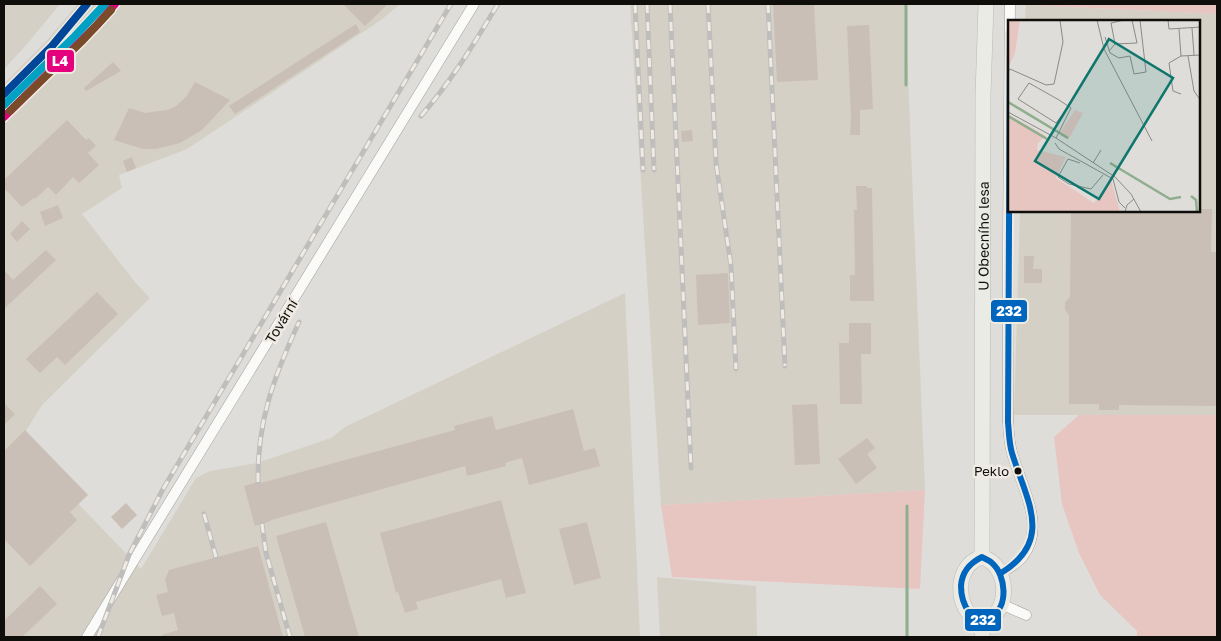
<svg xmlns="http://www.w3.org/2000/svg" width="1221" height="641" font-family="'Golos Text',sans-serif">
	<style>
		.built { fill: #d4d0c5 }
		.green { fill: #e7c6c2 }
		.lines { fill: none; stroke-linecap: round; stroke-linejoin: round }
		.stream { stroke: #8eae8e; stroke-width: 3 }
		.building { fill: #cabfb6 }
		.minor-casing { stroke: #a2a09d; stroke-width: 11 }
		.primary-casing { stroke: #bbbab8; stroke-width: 16 }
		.minor { stroke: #fafaf9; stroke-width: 10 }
		.primary { stroke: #ebebe5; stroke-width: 15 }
		.rail-casing { stroke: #bfbebd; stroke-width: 5 }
		.rail { stroke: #efebe3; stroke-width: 3; stroke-dasharray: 9; stroke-linecap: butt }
		.bus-1-casing { stroke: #efebe3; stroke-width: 10 }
		.bus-1 { stroke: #0065bd; stroke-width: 6 }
		.rail-1-casing { stroke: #efebe3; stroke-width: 11 }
		.rail-2-casing { stroke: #efebe3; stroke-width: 11 }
		.rail-3-casing { stroke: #efebe3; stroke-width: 11 }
		.rail-4-casing { stroke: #efebe3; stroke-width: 11 }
		.rail-1 { stroke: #00479a; stroke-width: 8 }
		.rail-2 { stroke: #e5007d; stroke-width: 8 }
		.rail-3 { stroke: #01a1c4; stroke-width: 8 }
		.rail-4 { stroke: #7a4b2a; stroke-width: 8 }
		.bus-dot { fill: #0f0e0b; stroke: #efebe3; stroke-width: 2 }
		.labels { text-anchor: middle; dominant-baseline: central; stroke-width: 5; stroke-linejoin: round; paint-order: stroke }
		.bus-label { font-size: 13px; fill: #0f0e0b; stroke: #efebe3; text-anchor: end }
		.street-label { font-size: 14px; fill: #0f0e0b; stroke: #efebe3 }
		.inset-river { fill: none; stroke: #8eae8e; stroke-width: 2.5 }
		.inset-road { fill: none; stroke: #8c8a87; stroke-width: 1 }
		.view { fill: #0f766e; fill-opacity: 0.15; stroke: #0f766e; stroke-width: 2.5 }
		.inset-edge { fill: none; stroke: #0f0e0b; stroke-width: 2.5 }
		.line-badge { stroke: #efebe3; stroke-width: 2 }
		.badge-label { font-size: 14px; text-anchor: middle; font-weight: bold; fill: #fff }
	</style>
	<rect width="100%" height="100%" fill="#dfddd9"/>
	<!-- built -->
	<g class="built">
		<polygon points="4,4 60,4 28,43 4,69"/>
		<polygon points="78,4 400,4 381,20 187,149 119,175 122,188 82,214 135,282 150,298 42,405 19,442 141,569 196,478 210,471 257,463 331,438 345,427 625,293 640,637 4,637 4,84 47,40"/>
		<polygon points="630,4 905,4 925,490 661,505"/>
		<polygon points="1026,5 1217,14 1217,415 1014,415 1020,211 1200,211 1200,21 1025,21"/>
		<polygon points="657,577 756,586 757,637 660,637"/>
	</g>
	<!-- green -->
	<g class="green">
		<polygon points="1026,4 1217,4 1217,14 1026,5"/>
		<polygon points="1079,415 1217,415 1217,637 1137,637 1137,631 1100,595 1079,553 1062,504 1054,437"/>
		<polygon points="925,490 920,589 672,577 661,505"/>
	</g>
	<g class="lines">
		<!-- stream -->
		<g class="stream">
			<polyline points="906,4 906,85"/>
			<polyline points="907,506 907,637"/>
		</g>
	</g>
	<!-- building -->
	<g class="building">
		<polygon points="343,4 388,4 365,26"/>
		<polygon points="773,4 814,4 818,80 777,82"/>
		<polygon points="356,24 360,32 235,114 229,106"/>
		<polygon points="869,25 873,109 860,110 860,135 850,135 851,119 847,26"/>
		<polygon points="113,62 121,71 86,91 84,88"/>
		<polygon points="195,82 230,100 202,130 180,143 156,149 143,149 114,140 129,108 145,113 167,110 175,107 186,97"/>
		<polygon points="67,120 86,140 89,138 96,146 88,153 99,165 79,183 73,177 56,195 48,187 35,199 34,198 22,207 4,188 4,180"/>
		<polygon points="692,130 693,141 682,142 681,131"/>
		<polygon points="132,157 136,168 127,172 123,161"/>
		<polygon points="856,186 867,186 867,188 872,188 874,301 850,301 850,275 855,275 854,210 857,210"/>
		<polygon points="58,205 63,218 45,226 40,212"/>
		<polygon points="1200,209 1212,209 1211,252 1217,252 1217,406 1119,405 1119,410 1099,410 1099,404 1069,404 1069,315 1065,310 1065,302 1070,297 1071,211 1200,211"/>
		<polygon points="22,221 30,229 17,242 10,234"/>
		<polygon points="46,250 56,260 4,309 4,270 13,280"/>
		<polygon points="1024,256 1034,256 1033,269 1042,269 1042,283 1024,283"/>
		<polygon points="728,273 730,323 698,325 696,275"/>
		<polygon points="97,292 118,314 65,365 57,357 40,373 26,359"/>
		<polygon points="849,323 871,323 871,354 861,354 862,404 840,404 839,343 849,343"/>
		<polygon points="4,403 15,414 4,425"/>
		<polygon points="817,404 820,464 795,465 792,405"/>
		<polygon points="573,409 584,451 595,448 600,466 529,485 522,458 505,463 506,466 467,476 465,466 271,520 271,521 255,526 244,486 261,481 261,483 455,430 454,426 492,416 496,430"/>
		<polygon points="25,430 88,495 70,512 77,520 30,566 4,539 4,451"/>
		<polygon points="867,438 875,448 867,454 877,468 856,484 838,459"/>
		<polygon points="501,500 526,593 506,598 501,579 416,602 418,609 405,613 398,592 396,593 380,533"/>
		<polygon points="126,503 137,515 122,529 111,517"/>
		<polygon points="326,522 359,637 305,637 276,536"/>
		<polygon points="587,522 601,578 574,585 559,529"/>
		<polygon points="258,546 283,637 162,637 162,635 178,630 174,613 162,616 156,595 168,592 165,580 169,570"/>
		<polygon points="40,586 57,604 22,637 4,637 4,621"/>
	</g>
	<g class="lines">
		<defs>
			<g id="minor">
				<path d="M1001,573C1009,568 1017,564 1023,556C1046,527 1022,487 1013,456C1009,445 1009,434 1008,422V247L1010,4"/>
				<polyline points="1001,604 1026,615"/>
				<polyline points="87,637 474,4"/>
			</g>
			<g id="primary">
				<path id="s1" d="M982,557L983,95L986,4"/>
				<path d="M982,557C1012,566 1009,617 984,620C958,622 949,566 982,557Z"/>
				<polyline points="982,637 983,620"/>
			</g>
		</defs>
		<!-- minor casing -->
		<use href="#minor" class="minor-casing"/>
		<!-- primary casing -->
		<use href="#primary" class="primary-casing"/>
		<!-- minor -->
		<use href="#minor" class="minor"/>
		<!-- primary -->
		<use href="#primary" class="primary"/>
		<defs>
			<g id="rail">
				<polyline points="635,4 643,170"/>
				<polyline points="647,4 654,170"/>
				<polyline points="670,4 691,468"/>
				<polyline points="708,4 716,163 731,266 736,369"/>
				<polyline points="768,4 785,366"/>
				<path d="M421,116C453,79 473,45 498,4"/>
				<path d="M258,482C257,421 274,377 299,322"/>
				<polyline points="204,514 216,557"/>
				<polyline points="262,524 266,553 290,637"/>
				<polyline points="98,637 129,555 163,489 451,4"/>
			</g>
		</defs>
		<!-- rail casing -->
		<use href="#rail" class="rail-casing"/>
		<!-- rail -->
		<use href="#rail" class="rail"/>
		<defs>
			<g id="bus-1">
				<path d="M982,557C985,559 989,560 992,563C1006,575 1009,607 991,617C972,629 961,602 961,586C962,571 970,563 982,557Z"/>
				<path d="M1001,573C1055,540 1026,500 1012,453C1009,443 1009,432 1008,422L1010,34"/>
			</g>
		</defs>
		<!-- bus-1 casing -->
		<use href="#bus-1" class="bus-1-casing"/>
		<!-- bus-1 -->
		<use href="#bus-1" class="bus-1"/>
		<defs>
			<polyline id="rail-1" points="4,94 52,46 87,4"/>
			<polyline id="rail-2" points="4,117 97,25 115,4"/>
			<polyline id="rail-3" points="4,105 75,36 105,4"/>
			<polyline id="rail-4" points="10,111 81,42 111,10"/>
		</defs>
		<!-- rail-1 casing -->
		<use href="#rail-1" class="rail-1-casing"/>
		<!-- rail-2 casing -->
		<use href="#rail-2" class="rail-2-casing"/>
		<!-- rail-3 casing -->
		<use href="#rail-3" class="rail-3-casing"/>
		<!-- rail-4 casing -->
		<use href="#rail-4" class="rail-4-casing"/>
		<!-- rail-1 -->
		<use href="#rail-1" class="rail-1"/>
		<!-- rail-2 -->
		<use href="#rail-2" class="rail-2"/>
		<!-- rail-3 -->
		<use href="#rail-3" class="rail-3"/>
		<!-- rail-4 -->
		<use href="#rail-4" class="rail-4"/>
	</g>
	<!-- markers -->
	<circle class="bus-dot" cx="1018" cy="471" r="4.5"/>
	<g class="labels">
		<!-- bus labels -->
		<g class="bus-label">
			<text x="1009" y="471">Peklo</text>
		</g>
		<!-- street labels -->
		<g class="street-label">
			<text stroke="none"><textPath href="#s1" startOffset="321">U Obecního lesa</textPath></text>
			<text transform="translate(281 321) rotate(-59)">Tovární</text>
		</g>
	</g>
	<!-- overview -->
	<g transform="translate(1008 20)">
		<rect width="192" height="192" fill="#dfddd9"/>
		<path d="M0,0H12L7,33L0,48ZM67,90L75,93L60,120L51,114ZM0,94L38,116L30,123L29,130L58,137L48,158L86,183L103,160L112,192H0Z" fill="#e7c6c2"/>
		<path class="inset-river" d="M0,82L60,118M0,96L39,119M102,143L162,179L173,177M183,176L188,180L189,192"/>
		<path class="inset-road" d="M89,0L96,29L144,121M160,0L161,9L193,7M184,8L186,35M171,9L173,36M97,17L102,33L111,38L122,36L126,54L138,52L132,0M107,24L129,23L124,0M101,31L107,24L103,3L116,0M180,36L186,71L193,81M0,52L2,49L38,65L46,64L55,22L52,0M173,74L165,71L161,43L173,36L193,35M0,92L48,118L107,157L123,174L133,192M48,118L63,88L51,80L21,63L10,79L48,103L61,86M47,123L51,129L105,159L111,182L117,188M72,143L60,139L50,157L61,164L83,169L95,155M85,143L93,130M117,192L119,185L126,179"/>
		<path class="view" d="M101,19L165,58L91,179L27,141Z"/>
		<rect width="192" height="192" class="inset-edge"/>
	</g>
	<g class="line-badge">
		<rect x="46" y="49" width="29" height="24" rx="5" fill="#e5007d"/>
		<rect x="990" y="299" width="38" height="24" rx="5" fill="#0065bd"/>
		<rect x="964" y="608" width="38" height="24" rx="5" fill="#0065bd"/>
	</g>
	<g class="badge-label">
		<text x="60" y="66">L4</text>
		<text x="1009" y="316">232</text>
		<text x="983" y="625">232</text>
	</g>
	<!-- border -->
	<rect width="1221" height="641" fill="none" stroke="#0f0e0b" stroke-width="10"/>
</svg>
